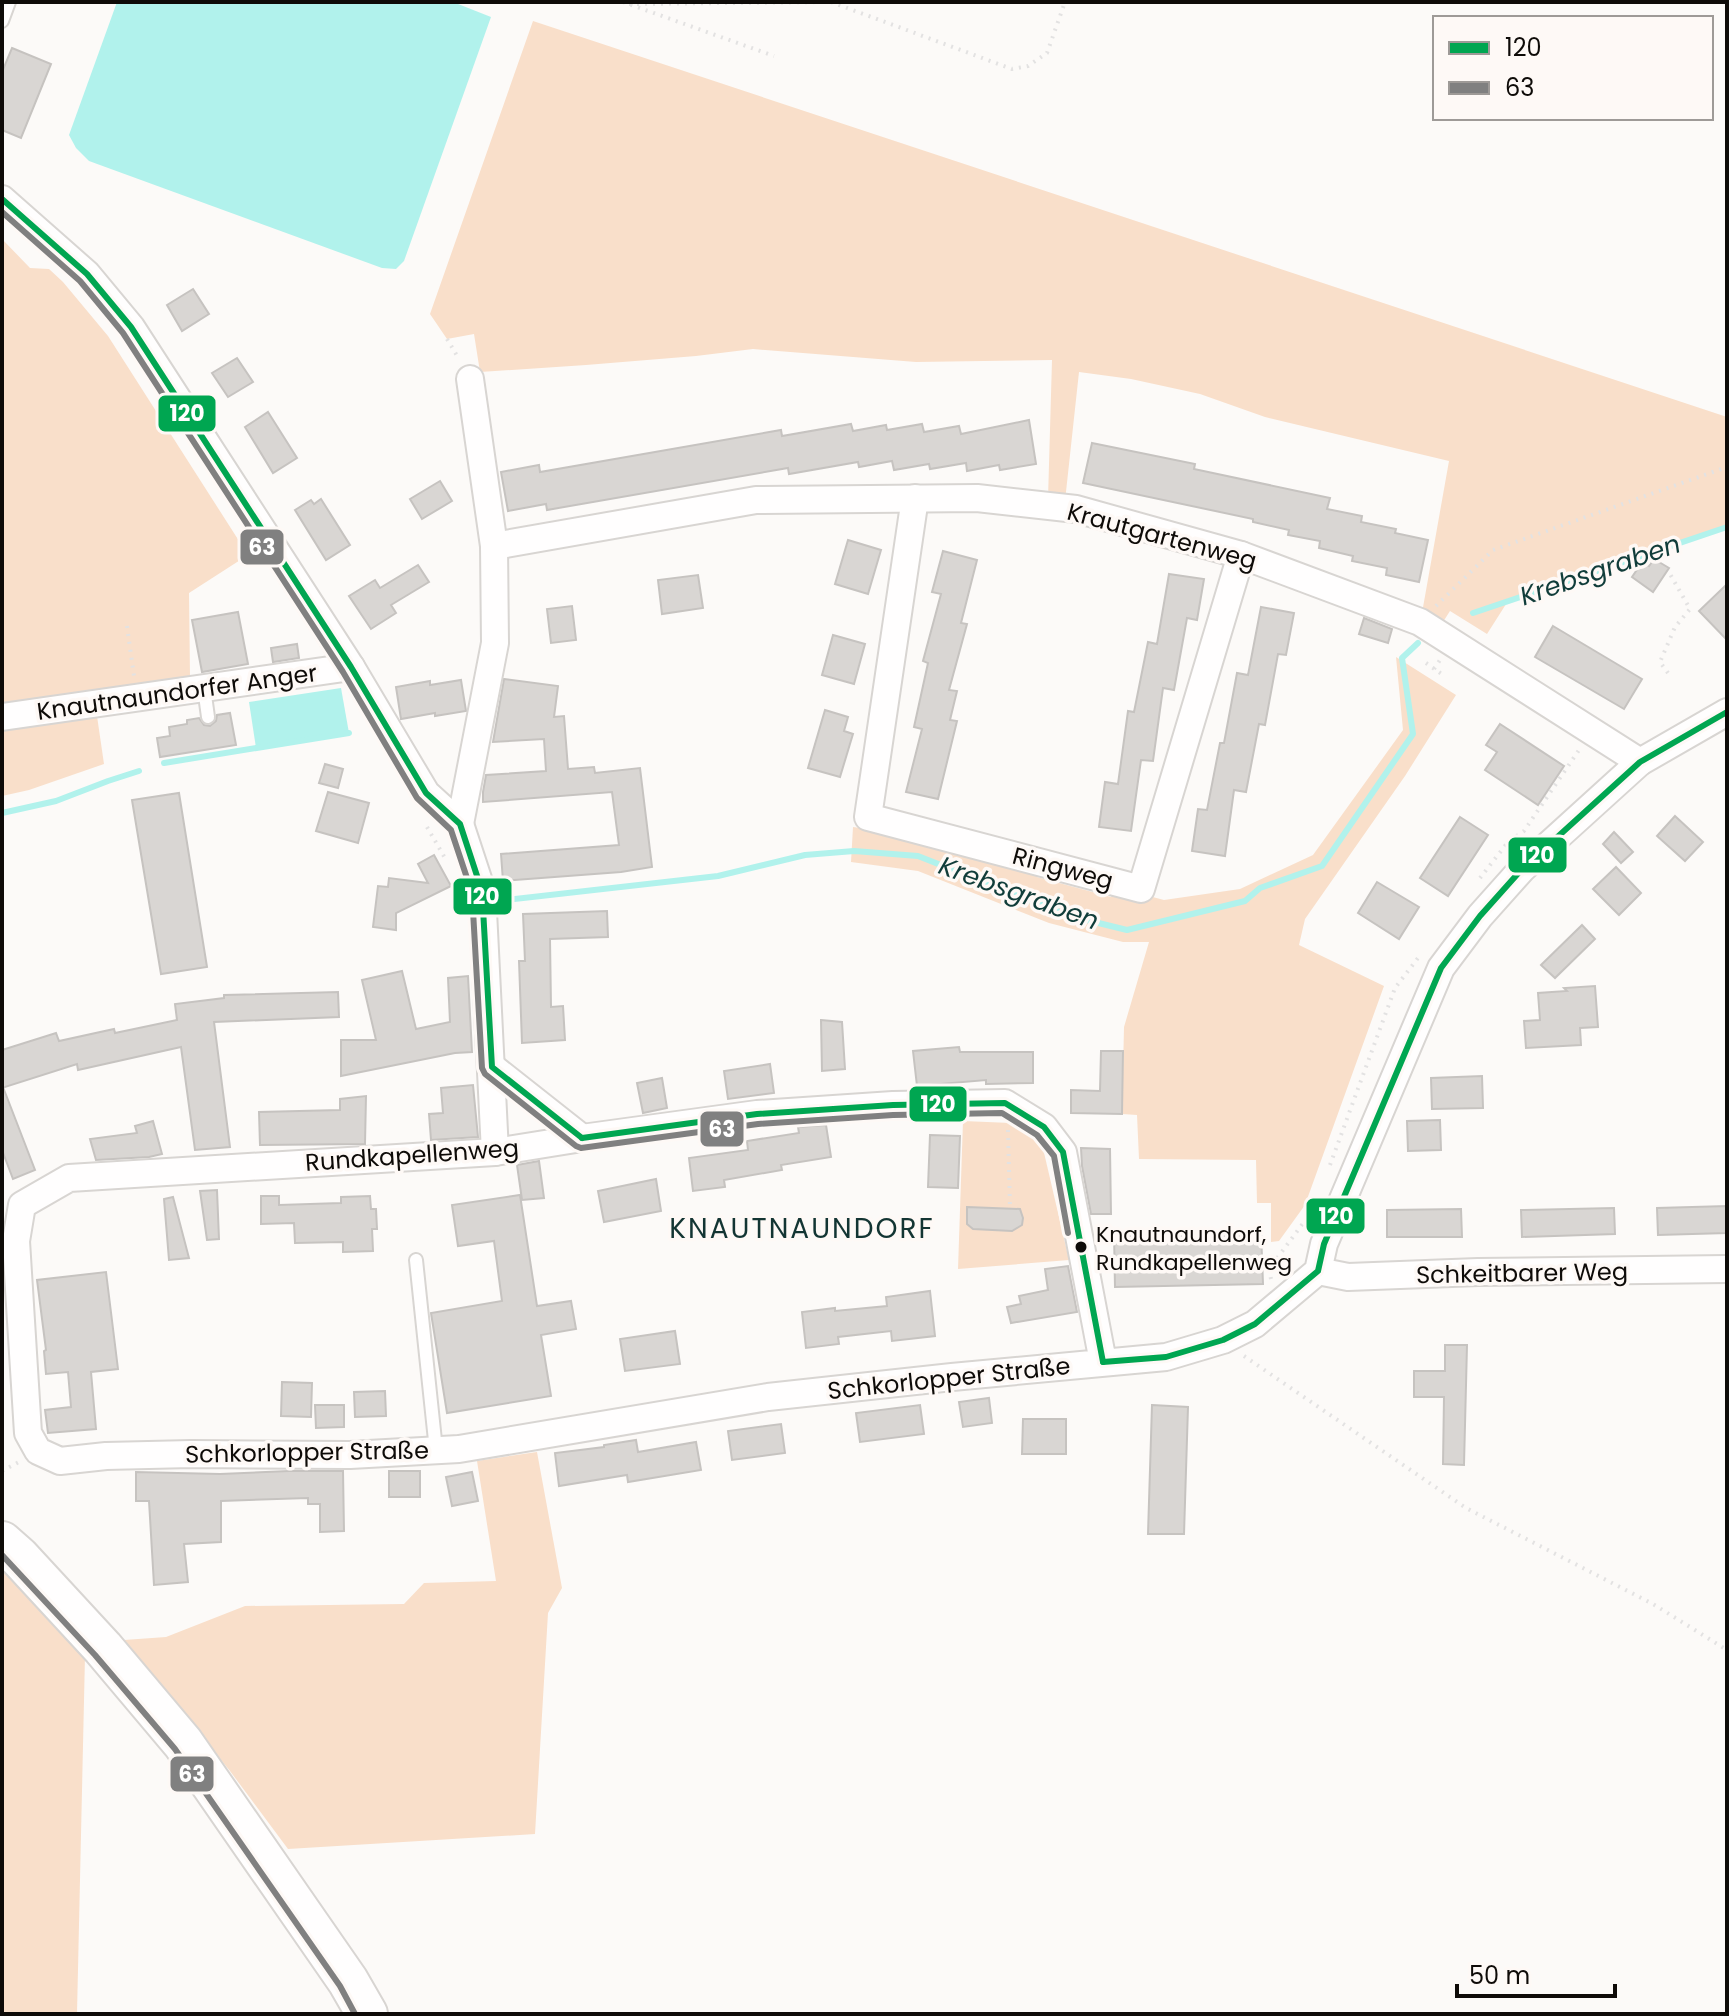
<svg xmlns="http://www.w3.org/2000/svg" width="1729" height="2016" font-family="Poppins,sans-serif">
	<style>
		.green { fill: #f9dfca }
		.water { fill: #b1f2ec }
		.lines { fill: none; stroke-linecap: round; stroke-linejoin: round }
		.stream { stroke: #b1f2ec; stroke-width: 6 }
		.building { fill: #d9d6d3; stroke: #c6c3c0; stroke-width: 2 }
		.lane-casing { stroke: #d8d5d2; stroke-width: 16 }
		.street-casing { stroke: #d8d5d2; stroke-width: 30 }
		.primary-casing { stroke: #d8d5d2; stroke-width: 44 }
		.path { stroke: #e3e2e2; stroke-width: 4; stroke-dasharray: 2 6; stroke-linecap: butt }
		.lane { stroke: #fffefe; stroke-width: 12 }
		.street { stroke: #fffefe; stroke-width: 26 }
		.primary { stroke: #fffefe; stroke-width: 40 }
		.bus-1-casing { stroke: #fef9f6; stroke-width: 12 }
		.bus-2-casing { stroke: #fef9f6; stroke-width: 12 }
		.bus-1 { stroke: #00a651; stroke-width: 6 }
		.bus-2 { stroke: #808080; stroke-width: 6 }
		.bus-dot { fill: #0e0b08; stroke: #fef9f6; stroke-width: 3 }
		.labels { text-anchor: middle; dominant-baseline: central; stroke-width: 7; stroke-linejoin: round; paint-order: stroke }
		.bus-label { font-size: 22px; fill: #0e0b08; stroke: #fef9f6; text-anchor: start }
		.street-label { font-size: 24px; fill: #0e0b08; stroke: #fef9f6 }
		.water-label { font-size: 26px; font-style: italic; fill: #113d3a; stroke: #fef9f6 }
		.quarter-label { font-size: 28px; letter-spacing: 2px; fill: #133533; stroke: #fef9f6 }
		.line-badge { stroke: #fef9f6; stroke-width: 3 }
		.badge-label { font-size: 22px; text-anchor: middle; font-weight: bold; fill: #fff }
	</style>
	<rect width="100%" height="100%" fill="#fcfaf8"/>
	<!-- green -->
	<g class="green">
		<polygon points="533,21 1727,417 1727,527 1508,601 1487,634 1450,611 1441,625 1422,613 1449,461 1265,417 1200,394 1131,379 1079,372 1065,501 1048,499 1052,360 916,362 753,349 696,356 586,365 480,372 474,334 447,339 430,314"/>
		<polygon points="2,239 30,268 49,269 63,282 108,336 248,555 189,593 190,677 2,708"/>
		<polygon points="1396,657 1456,695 1405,776 1305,919 1299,945 1384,986 1305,1205 1279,1241 1271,1242 1271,1203 1257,1203 1256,1160 1139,1159 1137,1115 1122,1114 1124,1027 1149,942 1123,942 1049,923 918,871 851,862 853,827 923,837 1039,867 1037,877 1111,897 1115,887 1164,900 1240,889 1313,855 1403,730"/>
		<polygon points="97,716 104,764 29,790 2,796 2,730"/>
		<polygon points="963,1121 1011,1123 1042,1144 1069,1260 958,1269"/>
		<polygon points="537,1452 562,1588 548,1613 535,1834 288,1849 230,1771 124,1640 166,1637 245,1606 404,1604 424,1583 496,1581 477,1461"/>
		<polygon points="2,1569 85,1656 77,2014 2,2014"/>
	</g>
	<!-- water -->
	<g class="water">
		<polygon points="117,2 453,2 491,17 404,261 396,269 382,268 89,161 76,148 69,135"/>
		<polygon points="341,688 349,733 256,748 249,702"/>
	</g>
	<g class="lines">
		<!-- stream -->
		<g class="stream">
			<polyline points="1473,613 1727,527"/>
			<polyline points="164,763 349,733"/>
			<polyline points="2,813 56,801 108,781 139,771"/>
			<polyline points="496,901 718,876 805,855 854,851 918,856 1070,916 1127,930 1245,901 1260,888 1322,866 1413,734 1402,658 1418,643"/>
		</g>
	</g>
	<!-- building -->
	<g class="building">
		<polygon points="12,48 51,64 21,138 2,130 2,72"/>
		<polygon points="193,289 209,314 182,331 167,305"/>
		<polygon points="237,358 253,382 228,397 212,373"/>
		<polygon points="268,412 297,458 273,473 245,427"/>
		<polygon points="1029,420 1036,464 1000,470 999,465 967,471 966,463 930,469 929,464 894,470 892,461 859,467 858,462 789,474 788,468 547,510 546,504 508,511 501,472 539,465 540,472 781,430 782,436 851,424 853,431 886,425 887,430 922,424 924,432 959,426 961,434"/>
		<polygon points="1092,443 1195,464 1194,469 1330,498 1327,509 1362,516 1361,522 1396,529 1395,533 1428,540 1419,582 1386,575 1387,568 1352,561 1353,556 1319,548 1320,541 1288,535 1289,530 1253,522 1253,519 1083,483"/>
		<polygon points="440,481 452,501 422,519 410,499"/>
		<polygon points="321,499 350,545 326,560 295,510 311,500 314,504"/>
		<polygon points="848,540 881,550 868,594 835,584"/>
		<polygon points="943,551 977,560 961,623 967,624 949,690 957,691 950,720 957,721 938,799 906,792 922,729 914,727 928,663 923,661 941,594 932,592"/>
		<polygon points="1654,559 1669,568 1653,592 1632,577 1643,561 1649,566"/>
		<polygon points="418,565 429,582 391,605 396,613 371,629 349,596 375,580 380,588"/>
		<polygon points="1169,574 1204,579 1197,620 1187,618 1174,690 1163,688 1153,761 1141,760 1131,831 1099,827 1105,782 1118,784 1128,711 1134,712 1148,642 1157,644"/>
		<polygon points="698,575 703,608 662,614 658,580"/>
		<polygon points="1727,584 1727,640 1699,611"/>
		<polygon points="572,606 576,640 551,643 547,609"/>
		<polygon points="1261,607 1294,613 1286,655 1278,654 1265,725 1259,724 1246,792 1234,790 1225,856 1192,851 1198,809 1207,810 1220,743 1224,743 1237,673 1248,675"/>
		<polygon points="238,612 248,664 202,672 192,620"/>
		<polygon points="1364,618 1392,629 1388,643 1359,634"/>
		<polygon points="1553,626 1642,679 1624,709 1535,657"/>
		<polygon points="833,635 865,644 854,684 822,675"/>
		<polygon points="297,644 299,658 273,662 271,648"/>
		<polygon points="504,679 558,686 554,717 564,716 568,769 594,767 595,773 640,768 652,867 621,872 503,881 501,854 619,845 612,792 483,802 483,792 486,775 546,771 544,739 493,742"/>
		<polygon points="461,680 466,711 435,716 435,713 401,719 396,687 430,681 430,685"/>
		<polygon points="825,710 848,717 844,731 853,734 840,777 808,768"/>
		<polygon points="230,713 236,745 160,757 157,738 170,736 169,727 187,724 187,720 199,718 204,725 210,726 216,721 217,715"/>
		<polygon points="1500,724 1564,766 1538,805 1485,770 1497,752 1486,745"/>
		<polygon points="325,764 343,769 338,788 319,783"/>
		<polygon points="328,792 369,803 358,843 316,831"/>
		<polygon points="179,793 207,967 161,974 132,800"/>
		<polygon points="1675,816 1703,842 1685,861 1657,836"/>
		<polygon points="1460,817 1488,835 1448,896 1420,878"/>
		<polygon points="1614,832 1633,852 1621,863 1603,844"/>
		<polygon points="434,855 451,886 396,913 396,930 373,927 378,886 388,887 389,878 428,883 418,864"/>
		<polygon points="1616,867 1641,893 1619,915 1593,889"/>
		<polygon points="1377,882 1419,907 1399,939 1358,913"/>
		<polygon points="607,911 608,937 550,939 551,1007 563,1006 565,1040 522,1043 519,961 525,961 523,914"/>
		<polygon points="1582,925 1595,939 1555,978 1541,965"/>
		<polygon points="402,971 416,1029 450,1022 448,978 468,976 472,1052 455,1053 341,1076 341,1040 376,1040 362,980"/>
		<polygon points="1595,986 1598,1027 1580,1028 1581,1045 1526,1048 1524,1021 1540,1020 1538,993 1567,991 1564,988"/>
		<polygon points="338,992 339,1017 214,1022 230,1147 195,1150 181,1047 78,1070 77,1064 2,1088 2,1050 56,1033 59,1041 114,1029 115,1033 177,1020 175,1004 224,998 224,995"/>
		<polygon points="821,1020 842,1022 845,1069 822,1071"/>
		<polygon points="959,1047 960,1052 1033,1052 1033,1083 986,1084 986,1080 917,1086 913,1051"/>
		<polygon points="1101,1051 1123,1051 1122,1114 1071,1113 1071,1090 1100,1091"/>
		<polygon points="770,1064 774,1093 728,1099 724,1071"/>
		<polygon points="1482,1076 1483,1108 1432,1109 1431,1078"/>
		<polygon points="662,1078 667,1108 643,1113 637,1083"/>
		<polygon points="473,1085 478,1137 431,1140 429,1114 443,1113 441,1088"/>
		<polygon points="3,1087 35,1170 13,1179 2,1150"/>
		<polygon points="366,1096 365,1144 260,1145 259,1112 340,1110 340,1099"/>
		<polygon points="1440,1120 1441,1150 1408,1151 1407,1121"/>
		<polygon points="153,1121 162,1154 149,1157 96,1160 90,1139 137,1133 135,1126"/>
		<polygon points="826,1125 831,1157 781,1165 782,1170 724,1180 725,1187 693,1191 689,1158 748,1150 747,1141 799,1133 798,1127"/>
		<polygon points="930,1135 960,1136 958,1188 928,1187"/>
		<polygon points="1081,1148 1110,1149 1111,1214 1091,1214 1082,1166"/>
		<polygon points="539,1161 544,1198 522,1200 517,1165"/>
		<polygon points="656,1179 661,1211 604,1222 598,1191"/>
		<polygon points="217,1190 219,1239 207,1240 200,1191"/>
		<polygon points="520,1195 537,1306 571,1301 576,1329 541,1335 551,1396 447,1413 431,1313 502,1301 494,1241 458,1246 452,1205"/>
		<polygon points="261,1196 279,1196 279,1205 341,1203 341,1197 370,1196 371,1209 376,1209 377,1229 372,1229 373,1251 343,1252 343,1242 295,1243 294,1223 261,1224"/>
		<polygon points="173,1197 189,1258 169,1260 164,1199"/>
		<polygon points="1727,1206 1727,1233 1658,1235 1657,1208"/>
		<polygon points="967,1207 1020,1209 1023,1218 1022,1225 1012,1231 973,1229 967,1224"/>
		<polygon points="1614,1208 1615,1234 1522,1237 1521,1210"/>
		<polygon points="1461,1209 1462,1237 1387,1237 1387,1210"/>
		<polygon points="1261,1230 1263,1284 1115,1287 1114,1234"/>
		<polygon points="1068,1266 1077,1312 1011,1323 1007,1307 1021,1304 1019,1296 1048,1290 1045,1269"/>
		<polygon points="106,1272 118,1369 91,1372 96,1429 48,1433 45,1410 71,1407 68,1372 46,1374 44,1351 46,1350 37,1280"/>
		<polygon points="930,1291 935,1336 892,1341 891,1331 838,1337 839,1344 806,1348 802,1312 835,1308 835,1311 887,1306 886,1297"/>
		<polygon points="675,1331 680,1364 625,1371 620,1339"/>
		<polygon points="1445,1345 1467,1345 1464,1465 1443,1464 1444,1397 1414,1397 1414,1371 1445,1371"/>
		<polygon points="282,1382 312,1383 311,1417 281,1416"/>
		<polygon points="385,1391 386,1416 355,1417 354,1392"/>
		<polygon points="989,1398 992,1423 963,1427 959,1402"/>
		<polygon points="315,1405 344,1405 344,1427 316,1428"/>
		<polygon points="920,1405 924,1434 860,1442 856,1413"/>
		<polygon points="1152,1405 1188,1407 1184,1534 1148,1534"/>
		<polygon points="1023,1419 1066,1419 1066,1454 1022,1454"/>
		<polygon points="781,1424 785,1453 732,1460 728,1431"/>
		<polygon points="636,1440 638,1452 696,1442 701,1470 628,1482 627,1475 559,1486 555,1453 604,1447 604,1445"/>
		<polygon points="289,1471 343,1471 344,1531 320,1532 320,1504 308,1504 308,1498 221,1501 221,1542 184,1544 188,1582 154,1585 149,1501 136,1501 136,1472 220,1474"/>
		<rect x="389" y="1471" width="31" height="26"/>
		<polygon points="472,1472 478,1501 452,1506 446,1477"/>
	</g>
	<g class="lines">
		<defs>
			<g id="lane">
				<polyline points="2,21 9,2"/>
				<polyline points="204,688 208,717"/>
				<polyline points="416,1260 436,1450"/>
			</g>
			<g id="street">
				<polyline points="2,199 87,274 131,327 351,667 426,793 460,824 482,891 495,1152"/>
				<polyline points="915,498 868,817 1141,889 1241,555"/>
				<polyline points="494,546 756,500 977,498 1076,509 1241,555 1420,622 1640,762"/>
				<polyline points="2,717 351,667"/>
				<polyline points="460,824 495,643 494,546 470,379"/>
				<polyline points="492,1067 582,1138"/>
				<polyline points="1318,1271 1348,1277 1478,1272 1727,1269"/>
				<polyline points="1103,1362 1063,1152 1044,1127 1005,1103 893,1105 757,1114 582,1138 495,1152 69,1178 22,1205 16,1241 28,1433 38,1451 60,1461 106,1456 191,1454 350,1455 459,1449 768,1397 952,1377 1166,1357 1223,1340 1255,1324 1318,1271 1324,1244 1441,968 1480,916 1522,869 1640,762 1727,712"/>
			</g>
			<polyline id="primary" points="2,1542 19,1557 103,1648 183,1743 348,1981 367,2014"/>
		</defs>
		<!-- lane casing -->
		<use href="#lane" class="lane-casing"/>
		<!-- street casing -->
		<use href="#street" class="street-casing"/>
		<!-- primary casing -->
		<use href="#primary" class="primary-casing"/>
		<!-- path -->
		<g class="path">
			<polyline points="623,2 774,56"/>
			<polyline points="831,2 1012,69 1028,66 1047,53 1065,2"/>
			<polyline points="629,4 827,2"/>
			<polyline points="447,339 459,359"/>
			<polyline points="1436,606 1493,550 1727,467"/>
			<polyline points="127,626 134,676"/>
			<polyline points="1426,663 1443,675"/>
			<polyline points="1434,669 1440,660"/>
			<polyline points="1668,673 1660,662 1675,627 1690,609 1670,574"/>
			<polyline points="427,827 445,858"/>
			<polyline points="1480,878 1508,842 1524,831 1579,750"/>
			<polyline points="1008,1130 1010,1207"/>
			<polyline points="1330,1165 1395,988 1418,958"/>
			<polyline points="1271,1279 1269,1269 1310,1214"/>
			<polyline points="1244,1356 1466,1508 1653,1604 1727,1650"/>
			<polyline points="2,1471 19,1462"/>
		</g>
		<!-- lane -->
		<use href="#lane" class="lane"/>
		<!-- street -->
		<use href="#street" class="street"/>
		<!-- primary -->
		<use href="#primary" class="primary"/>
		<defs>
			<g id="bus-1">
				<polyline points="2,199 87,274 131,327 351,667 426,793 460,824 482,891 492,1067 582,1138"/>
				<polyline points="582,1138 757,1114 893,1105 1005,1103 1044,1127 1063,1152 1103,1362"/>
				<polyline points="1103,1362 1166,1357 1223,1340 1255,1324 1318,1271 1324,1244 1441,968 1480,916 1522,869 1640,762 1727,712"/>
			</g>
			<g id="bus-2">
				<polyline points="2,212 80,281 123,333 343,672 417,798 451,830 472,893 482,1068 485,1074 576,1146 581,1148 758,1124 893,1115 1002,1113 1037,1135 1054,1156 1068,1233"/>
				<polyline points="2,1555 95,1655 175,1749 340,1986 355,2014"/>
			</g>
		</defs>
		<!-- bus-1 casing -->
		<use href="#bus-1" class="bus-1-casing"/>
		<!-- bus-2 casing -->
		<use href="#bus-2" class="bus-2-casing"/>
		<!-- bus-1 -->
		<use href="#bus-1" class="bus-1"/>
		<!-- bus-2 -->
		<use href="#bus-2" class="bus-2"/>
	</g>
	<!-- markers -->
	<circle class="bus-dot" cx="1081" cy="1247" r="7"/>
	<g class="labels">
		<!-- bus labels -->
		<g class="bus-label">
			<text x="1096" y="1234">Knautnaundorf,<tspan x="1096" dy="28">Rundkapellenweg</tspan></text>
		</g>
		<!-- street labels -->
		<g class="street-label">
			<text transform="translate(1162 536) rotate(15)">Krautgartenweg</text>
			<text transform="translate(177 692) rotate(-8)">Knautnaundorfer Anger</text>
			<text transform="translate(1063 868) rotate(15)">Ringweg</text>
			<text transform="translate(412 1155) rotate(-4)">Rundkapellenweg</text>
			<text transform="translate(1522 1273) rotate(-1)">Schkeitbarer Weg</text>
			<text transform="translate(949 1378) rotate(-6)">Schkorlopper Straße</text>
			<text transform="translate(307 1452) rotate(-1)">Schkorlopper Straße</text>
		</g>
		<!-- water labels -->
		<g class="water-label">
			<text transform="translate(1600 570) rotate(-19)">Krebsgraben</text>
			<text transform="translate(1019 893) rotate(20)">Krebsgraben</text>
		</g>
		<!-- quarter labels -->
		<g class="quarter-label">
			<text x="802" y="1228">KNAUTNAUNDORF</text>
		</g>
	</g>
	<g class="line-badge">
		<rect x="157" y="394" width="60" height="39" rx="8" fill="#00a651"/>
		<rect x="239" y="528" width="46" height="38" rx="8" fill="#808080"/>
		<rect x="1507" y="836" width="61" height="38" rx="8" fill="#00a651"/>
		<rect x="452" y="877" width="61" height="39" rx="8" fill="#00a651"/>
		<rect x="908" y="1085" width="60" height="38" rx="8" fill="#00a651"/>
		<rect x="699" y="1110" width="46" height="38" rx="8" fill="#808080"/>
		<rect x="1305" y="1197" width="61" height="38" rx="8" fill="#00a651"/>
		<rect x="169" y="1755" width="46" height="38" rx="8" fill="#808080"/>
	</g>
	<g class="badge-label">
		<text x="187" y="421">120</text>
		<text x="262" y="555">63</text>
		<text x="1537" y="863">120</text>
		<text x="482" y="904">120</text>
		<text x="938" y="1112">120</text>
		<text x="722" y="1137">63</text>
		<text x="1336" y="1224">120</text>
		<text x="192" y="1782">63</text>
	</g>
	<!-- border -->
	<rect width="1729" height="2016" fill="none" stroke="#0e0b08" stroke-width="8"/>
	<!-- legend -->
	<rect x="1433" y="16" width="280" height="104" fill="#fef9f6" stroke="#9e9a97" stroke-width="2"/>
	<rect x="1449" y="42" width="40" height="12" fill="#00a651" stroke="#9e9a97" stroke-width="2"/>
	<text x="1505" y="56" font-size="24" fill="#0e0b08">120</text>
	<rect x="1449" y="82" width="40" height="12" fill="#808080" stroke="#9e9a97" stroke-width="2"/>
	<text x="1505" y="96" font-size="24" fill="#0e0b08">63</text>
	<!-- scale -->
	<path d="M1457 1984v12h158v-12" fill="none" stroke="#0e0b08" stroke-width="4"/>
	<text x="1469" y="1984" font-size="24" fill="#0e0b08" stroke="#fef9f6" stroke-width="6" paint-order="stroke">50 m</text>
</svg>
